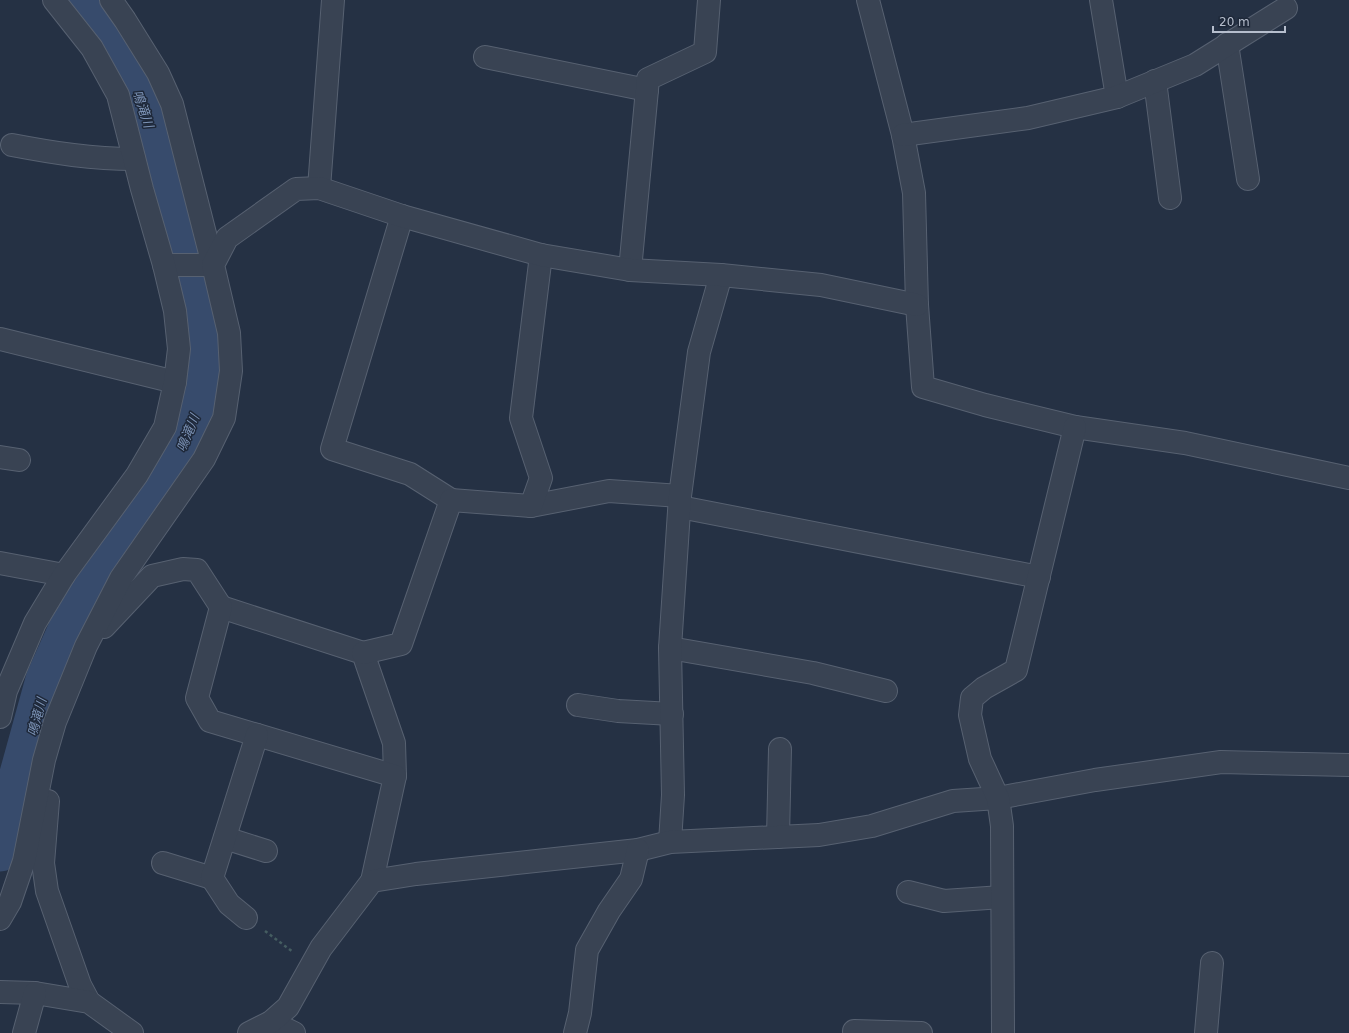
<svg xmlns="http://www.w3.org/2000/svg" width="1349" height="1033" font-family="'DejaVu Sans','Noto Sans JP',sans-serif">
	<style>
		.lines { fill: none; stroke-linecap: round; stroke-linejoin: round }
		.river { stroke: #374b6c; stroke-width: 43 }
		.minor-casing { stroke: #576171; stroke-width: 24 }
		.path { stroke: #455d61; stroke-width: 2.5; stroke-dasharray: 3 3; stroke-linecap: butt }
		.minor { stroke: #394353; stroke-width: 22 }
		.labels { text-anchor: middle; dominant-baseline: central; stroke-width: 3; stroke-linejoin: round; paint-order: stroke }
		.water-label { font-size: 13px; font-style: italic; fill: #7c93b6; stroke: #1e2839 }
	</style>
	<rect width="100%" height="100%" fill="#253144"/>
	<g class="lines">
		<!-- river -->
		<polyline class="river" points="0,850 47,680 76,615 148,515 177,460 203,396 206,359 197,294 158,152 128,65 82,0"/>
		<defs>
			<g id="minor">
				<polyline points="111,0 125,20 158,73 172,104 213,265 164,265"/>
				<polyline points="868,0 903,135 914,193 917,305 923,387 985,405 1075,427 1185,443 1349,478"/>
				<polyline points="1101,0 1117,97"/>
				<polyline points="1227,44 1248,179"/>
				<polyline points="485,57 647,90"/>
				<polyline points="1155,81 1170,198"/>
				<polyline points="903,135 1028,118 1117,97 1195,65 1286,8"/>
				<path d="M12,145C54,153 92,159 134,159"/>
				<polyline points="319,188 333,0"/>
				<polyline points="402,216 332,449 410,474 451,500"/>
				<polyline points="630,270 648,79 705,52 709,0"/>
				<polyline points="0,339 175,382"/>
				<polyline points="0,457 19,460"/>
				<polyline points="531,506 609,491 680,496"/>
				<polyline points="680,507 1039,577"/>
				<polyline points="0,563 64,575"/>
				<polyline points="221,607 363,653 394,743 395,776"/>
				<polyline points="104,627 152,576 183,569 197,570 221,607 197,698 210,721 395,776 372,881"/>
				<polyline points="670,648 813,673 886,691"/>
				<polyline points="363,653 401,644 451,500 531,506 541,478 521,418 541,255"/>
				<polyline points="578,705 618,711 672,714"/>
				<polyline points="0,717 6,691 35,623 64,575 137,475 165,427 175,382 179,349 175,311 164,265 142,189 118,95 92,48 54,0"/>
				<polyline points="48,801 43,863 47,891 80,985 89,1002"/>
				<polyline points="778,837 780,749"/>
				<polyline points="225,838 266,851"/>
				<polyline points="670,842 673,795 670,648 680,496 699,352 721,275"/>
				<polyline points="163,863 212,878"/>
				<polyline points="908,892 944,901 1002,897"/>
				<polyline points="246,918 229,904 212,878 257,735"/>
				<polyline points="0,919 10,902 24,861 44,760 55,722 86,646 121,578 204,459 224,418 231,371 229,333 213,265 227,238 296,189 319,188 402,216 541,255 630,270 721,275 821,285 917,305"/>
				<polyline points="0,992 35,993 89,1002 132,1033"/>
				<polyline points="271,1022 294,1033"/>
				<polyline points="854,1031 921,1033"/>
				<polyline points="24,1033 35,993"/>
				<polyline points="249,1033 271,1022 288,1007 321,948 372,881 416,874 638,850 670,842 819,835 872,826 953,801 998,798 1095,780 1221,762 1349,765"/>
				<polyline points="575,1033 580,1013 587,950 609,911 631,879 638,850"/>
				<polyline points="1003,1033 1002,826 998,798 980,759 970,715 972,698 984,688 1016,670 1075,427"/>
				<polyline points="1206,1033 1212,963"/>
			</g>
		</defs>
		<!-- minor casing -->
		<use href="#minor" class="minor-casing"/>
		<!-- path -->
		<polyline class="path" points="265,931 293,952"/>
		<!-- minor -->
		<use href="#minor" class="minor"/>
	</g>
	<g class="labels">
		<!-- water labels -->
		<g class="water-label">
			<text transform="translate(143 109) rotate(71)">鳴滝川</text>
			<text transform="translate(188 433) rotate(-68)">鳴滝川</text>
			<text transform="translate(37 717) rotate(-75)">鳴滝川</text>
		</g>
	</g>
	<!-- scale -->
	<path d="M1213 26v6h72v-6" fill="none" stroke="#b6becd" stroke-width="2"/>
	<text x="1219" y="26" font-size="12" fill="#b6becd" stroke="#1e2839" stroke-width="3" paint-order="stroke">20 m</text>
</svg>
